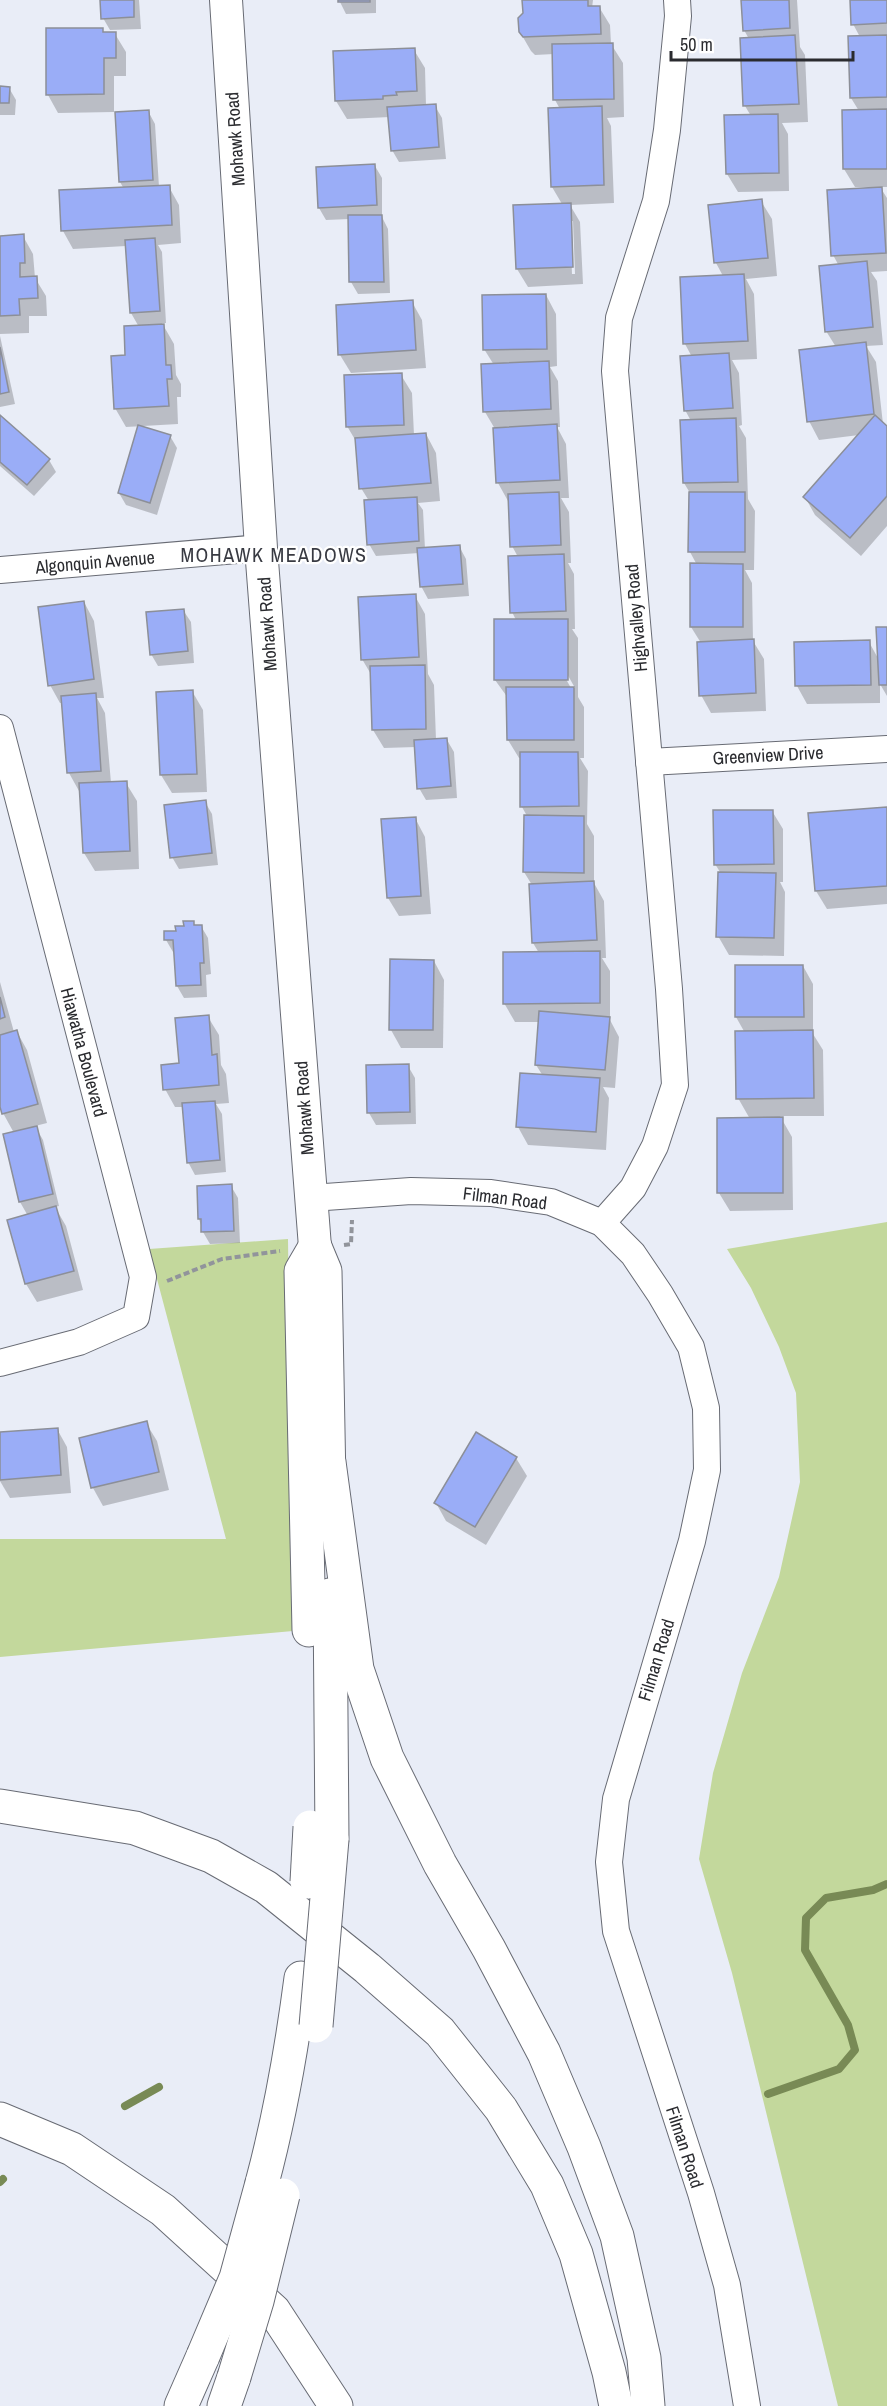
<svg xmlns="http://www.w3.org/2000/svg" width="887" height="2406" font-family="'Archivo Narrow',sans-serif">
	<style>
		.green { fill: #c3d89c }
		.shadow { fill: #0003; fill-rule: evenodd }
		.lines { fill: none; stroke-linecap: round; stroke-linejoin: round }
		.stream { stroke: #788a55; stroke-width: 8 }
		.building { fill: #9aadf7; stroke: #8c8f98; stroke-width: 1.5 }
		.minor-casing { stroke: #686b74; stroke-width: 28 }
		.major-casing { stroke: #686b74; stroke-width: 34 }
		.highway-casing { stroke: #686b74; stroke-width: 35 }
		.path { stroke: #91949b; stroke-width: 4; stroke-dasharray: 6 3; stroke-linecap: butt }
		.minor { stroke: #fff; stroke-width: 26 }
		.major { stroke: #fff; stroke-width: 32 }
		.highway { stroke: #fff; stroke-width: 33 }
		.highway-bridge-casing { stroke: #686b74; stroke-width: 35; stroke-linecap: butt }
		.highway-bridge { stroke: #fff; stroke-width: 33 }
		.labels { text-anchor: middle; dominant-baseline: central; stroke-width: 4.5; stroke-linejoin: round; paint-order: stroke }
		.street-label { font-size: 18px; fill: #2a2b2f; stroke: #fff }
		.neighbourhood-label { font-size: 20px; letter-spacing: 1.5px; fill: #383a42; stroke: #fff }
	</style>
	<rect width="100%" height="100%" fill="#e9edf7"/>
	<!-- green -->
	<g class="green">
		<polygon points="887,1222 887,2406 838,2406 732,1973 699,1859 713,1773 742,1673 779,1577 800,1482 796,1393 779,1347 751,1288 727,1249"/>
		<polygon points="288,1239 293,1631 0,1657 0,1539 226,1539 149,1249"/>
	</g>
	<!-- shadow -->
	<g class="shadow">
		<polygon points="102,0 139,0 141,29 110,30 103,18"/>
		<polygon points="339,0 376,0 376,13 346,14"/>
		<path d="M522,0H593L592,8L599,7L610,25L611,44L623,63L624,117L607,118L611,126L614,203L570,205L580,222L583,284L528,287L517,269L562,204L552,187L560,109L555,100L554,54L535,55L531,51L520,32L525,14ZM570,221H573L575,274H572Z"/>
		<polygon points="743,0 797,0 800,47 805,55 808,122 782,123 788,134 789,191 738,192 727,174 726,116 751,116 745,106 742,39 749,39 744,30"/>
		<polygon points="851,0 887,0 887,187 880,187 887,198 887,271 871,272 877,281 883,345 866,346 876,362 883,424 887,428 887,526 861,556 815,515 805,497 859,435 819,440 809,421 836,347 826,331 839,266 833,255 869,190 869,187 855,187 844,169 859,111 851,98 860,37 853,24"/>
		<polygon points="102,30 105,34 115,34 126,52 126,76 114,76 114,112 58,113 48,95"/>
		<polygon points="414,50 425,68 426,106 435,106 442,118 446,159 399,162 392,150 390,117 347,119 336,101"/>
		<polygon points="0,88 9,88 16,100 15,115 0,115"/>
		<polygon points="148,111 155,124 159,187 169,187 179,205 181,243 158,245 162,252 166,323 162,323 174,344 176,375 181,384 181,397 177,397 178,424 126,427 115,408 127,356 139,327 131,313 126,246 73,249 63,231 124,189 120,182"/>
		<polygon points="375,166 382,178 382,217 388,229 390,293 358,294 351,282 350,219 326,220 319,208"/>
		<polygon points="761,201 772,219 777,276 746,279 754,294 757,359 732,360 739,373 742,425 739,426 746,438 748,499 755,511 754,570 745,570 752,583 753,641 764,659 766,711 711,713 701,695 701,643 691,627 697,565 690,552 690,493 684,483 682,421 691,421 685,410 692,357 685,344 723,276 716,263 710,206"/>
		<polygon points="23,236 33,254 35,278 46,296 47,316 29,316 29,333 0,334 0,237"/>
		<path d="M546,295L556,314L557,366L550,367L558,381L560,427H557L566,444L569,498H561L569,512L571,563H568L574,574L575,629H572L578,638V697L584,707V758H580L588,771L587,824L594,836V883L604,901L606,958H602L610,971V1020L619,1037L615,1088L603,1087L609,1098L606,1150L528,1145L518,1127L521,1074L543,1076L536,1065L539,1022H515L504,1003L539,953L533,943L532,885L524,872L527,816L522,807L521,758H519L508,740V698L495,680L516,620L512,612L518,557L512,546L508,501L498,483L495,429L485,412L494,365L484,349ZM566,672L575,688H571L563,674Z"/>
		<polygon points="412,302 422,320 426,368 351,373 340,355"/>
		<polygon points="0,336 15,404 0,407"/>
		<polygon points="401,375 412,393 414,435 426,434 436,453 440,501 418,503 423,510 425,549 459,546 466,559 469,596 428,599 421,586 419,553 376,556 369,544 369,501 361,488 357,443 347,426"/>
		<polygon points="0,417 49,460 56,472 34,496 0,466"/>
		<polygon points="170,436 177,448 157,515 126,505 119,493"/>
		<polygon points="415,596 425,614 428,674 434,685 436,740 447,740 454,752 457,798 426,800 419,788 416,747 384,748 373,730 372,676 362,659"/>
		<polygon points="84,602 94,621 104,698 97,698 105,713 111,783 126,783 137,801 139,869 95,871 84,853 81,791 79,791 69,773 63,703 60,703 50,685"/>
		<polygon points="183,610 191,622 194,663 158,666 151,654"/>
		<polygon points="887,628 887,696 880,684 880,703 807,704 797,686 869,642 879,660"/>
		<polygon points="192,691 203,710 207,792 172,793 161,775 158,693"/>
		<polygon points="205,802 212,814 218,865 179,869 172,857"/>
		<polygon points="887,809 887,904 827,909 816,891"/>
		<polygon points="772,811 783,829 783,882 780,882 785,892 784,956 729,955 718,936 720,872 715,864"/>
		<polygon points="415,818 425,837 431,914 399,916 388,898 383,821"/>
		<polygon points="193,922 196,927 201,926 208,938 211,974 206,975 207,997 184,998 177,986 175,952 173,952 166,940"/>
		<polygon points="434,961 444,980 443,1048 401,1048 391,1030"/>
		<polygon points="803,966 813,984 813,1034 823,1050 824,1116 780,1116 792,1137 793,1210 730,1211 719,1193 750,1119 738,1098 745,1033 736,1017"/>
		<polygon points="0,982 14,1032 17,1032 27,1050 47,1123 35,1126 43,1140 59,1206 55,1207 66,1226 83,1290 37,1302 26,1284 9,1221 28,1216 20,1202 5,1135 14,1133 3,1113 0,1101"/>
		<polygon points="208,1017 219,1035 221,1065 226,1074 229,1103 216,1104 222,1114 226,1172 195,1175 188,1162 184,1107 175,1107 165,1089"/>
		<polygon points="408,1066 415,1078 416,1124 376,1125 369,1113"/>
		<polygon points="231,1186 238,1198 240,1243 210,1244 203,1232 199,1219"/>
		<polygon points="146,1423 157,1441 169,1490 103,1506 93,1488 81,1439"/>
		<polygon points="57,1429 67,1447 71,1493 10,1498 0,1481 0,1433"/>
		<polygon points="516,1458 527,1476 486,1545 446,1521 436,1503"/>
	</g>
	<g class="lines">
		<!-- stream -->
		<g class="stream">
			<polyline points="768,2094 839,2069 855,2050 848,2025 805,1950 806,1918 826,1898 873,1890 887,1884"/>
			<polyline points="125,2106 159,2087"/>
			<polyline points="0,2182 3,2179"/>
		</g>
	</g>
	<!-- building -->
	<g class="building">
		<polygon points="100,0 134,0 134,17 101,19"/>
		<rect x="338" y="0" width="32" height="2"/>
		<polygon points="522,0 588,0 588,6 600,6 601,34 523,37 519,32 518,18 523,13"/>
		<polygon points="741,0 789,0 790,28 743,31"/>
		<polygon points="850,0 887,0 887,23 851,25"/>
		<polygon points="46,28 103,28 103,32 116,32 116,58 104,58 104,94 46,95"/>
		<polygon points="795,35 799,104 743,106 740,38"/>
		<polygon points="887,35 887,97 850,98 848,36"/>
		<polygon points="613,43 614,99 553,100 552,44"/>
		<polygon points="415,48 417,91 396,92 397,95 383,96 383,99 335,101 333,51"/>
		<polygon points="0,86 10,87 9,103 0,103"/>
		<polygon points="436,104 439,147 391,151 387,107"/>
		<polygon points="602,106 604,185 551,187 548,108"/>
		<polygon points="887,109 887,169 843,169 842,110"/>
		<polygon points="149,110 153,180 119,182 115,112"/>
		<polygon points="778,114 779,173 726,174 724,115"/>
		<polygon points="375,164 377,205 318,208 316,167"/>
		<polygon points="170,185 172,225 61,231 59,190"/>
		<polygon points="882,187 886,253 831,256 827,190"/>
		<polygon points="762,199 768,258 714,263 708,205"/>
		<polygon points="571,203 573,267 516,269 513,205"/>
		<polygon points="348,215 382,215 384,282 349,282"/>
		<polygon points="24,234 25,263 20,263 20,277 37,276 38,298 19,299 20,315 0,316 0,236"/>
		<polygon points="155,238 160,311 130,313 125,240"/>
		<polygon points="867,261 873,327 825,332 819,266"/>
		<polygon points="744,274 748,341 683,344 680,277"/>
		<polygon points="546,294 547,349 483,350 482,295"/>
		<polygon points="413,300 416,350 338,355 336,305"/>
		<polygon points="164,324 166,365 171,365 172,379 167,379 169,406 114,409 111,356 125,355 124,326"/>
		<polygon points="866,342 874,414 807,422 799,350"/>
		<polygon points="0,347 9,392 0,394"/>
		<polygon points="729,353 733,408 684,411 680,356"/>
		<polygon points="549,361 551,409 483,412 481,364"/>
		<polygon points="402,373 404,425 346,427 344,375"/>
		<polygon points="0,415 50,459 27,485 0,462"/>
		<polygon points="875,415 887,426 887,496 850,538 803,497"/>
		<polygon points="736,418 738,482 683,483 680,420"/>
		<polygon points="557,424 560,480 496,483 493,428"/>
		<polygon points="138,425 171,435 150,503 118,493"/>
		<polygon points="426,433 431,483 359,489 355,438"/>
		<polygon points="559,492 561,545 510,547 508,494"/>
		<polygon points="689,492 745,492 745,552 688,552"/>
		<polygon points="417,497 419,541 367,545 364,500"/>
		<polygon points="460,545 463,584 420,587 417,548"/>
		<polygon points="564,554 566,611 510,613 508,556"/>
		<polygon points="690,563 743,564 743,627 690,627"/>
		<polygon points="416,594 419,657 361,660 358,597"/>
		<polygon points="84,601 94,679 48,686 38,607"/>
		<polygon points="184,609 188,651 150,655 146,612"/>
		<rect x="494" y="619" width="74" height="61"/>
		<polygon points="876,627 887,627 887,685 879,685"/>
		<polygon points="754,639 756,693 699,696 697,642"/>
		<polygon points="870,640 871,685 795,686 794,642"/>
		<polygon points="425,665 426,729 372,730 370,666"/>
		<polygon points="506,687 574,687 574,740 507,740"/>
		<polygon points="193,690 197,774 160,775 156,692"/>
		<polygon points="96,693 101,771 67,773 61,696"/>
		<polygon points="447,738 451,786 417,789 414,740"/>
		<polygon points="520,752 578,752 579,806 520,807"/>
		<polygon points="127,781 130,851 83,853 79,783"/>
		<polygon points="206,800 212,853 170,858 164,805"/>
		<polygon points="887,807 887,886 815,891 808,813"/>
		<polygon points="713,810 773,810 774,864 714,865"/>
		<polygon points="524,815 584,816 584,873 523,872"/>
		<polygon points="416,817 421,896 387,898 381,819"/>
		<polygon points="718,872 776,873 774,938 716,937"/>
		<polygon points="594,881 597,940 532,943 529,884"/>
		<polygon points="183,921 194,921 194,925 202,925 204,963 200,963 201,985 176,986 173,940 164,940 164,931 176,931 175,926 184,926"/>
		<polygon points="600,951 600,1003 503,1004 503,952"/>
		<polygon points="390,959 434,960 433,1030 389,1030"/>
		<polygon points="735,965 803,965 804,1017 735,1017"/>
		<polygon points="0,997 5,1017 0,1019"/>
		<polygon points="539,1011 610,1017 605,1070 535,1065"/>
		<polygon points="209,1015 212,1055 217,1054 219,1085 163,1090 161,1065 179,1063 175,1018"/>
		<polygon points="17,1030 38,1104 2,1114 0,1107 0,1035"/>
		<polygon points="813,1030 814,1098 736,1099 735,1031"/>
		<polygon points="409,1064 410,1112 367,1113 366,1065"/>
		<polygon points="520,1073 600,1078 596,1132 516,1127"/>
		<polygon points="215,1101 220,1160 187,1163 182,1103"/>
		<polygon points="783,1117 783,1193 717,1193 717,1118"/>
		<polygon points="37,1126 53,1194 19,1202 3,1134"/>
		<polygon points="232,1184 234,1231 201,1232 201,1219 198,1219 197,1186"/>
		<polygon points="56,1206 74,1271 25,1284 7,1220"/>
		<polygon points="147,1421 159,1472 91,1488 79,1438"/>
		<polygon points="58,1428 61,1475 0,1480 0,1432"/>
		<polygon points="476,1432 517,1457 475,1527 434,1503"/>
	</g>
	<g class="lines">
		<defs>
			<g id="minor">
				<polyline points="0,570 261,548"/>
				<polyline points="0,728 143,1277 136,1317 79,1342 0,1363"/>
				<polyline points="649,762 887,749"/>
				<polyline points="311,1198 411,1191 491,1193 551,1202 602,1223 633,1254 660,1294 691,1347 706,1408 707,1470 692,1541 616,1799 609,1862 616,1931 701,2193 727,2285 747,2406"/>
				<polyline points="602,1223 633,1188 655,1146 675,1085 669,989 615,371 619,318 656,201 667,130 678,16 677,0"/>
			</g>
			<polyline id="major" points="226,0 261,548 315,1247"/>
			<g id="highway">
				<polyline points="315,1247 325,1271 329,1483"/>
				<polyline points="329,1462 357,1669 387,1758 440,1864 489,1949 544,2053 584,2147 617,2236 644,2358 648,2406"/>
				<polyline points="330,1595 332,1839"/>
				<polyline points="309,1630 301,1271 315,1247"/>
				<polyline points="0,1806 135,1828 211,1856 266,1887 367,1968 440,2032 501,2109 547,2185 576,2254 609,2372 616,2406"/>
				<polyline points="0,2119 72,2149 163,2210 274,2311 336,2406"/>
				<path d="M262,2183C280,2116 292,2047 301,1978"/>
				<polyline points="181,2406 203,2356"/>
				<polyline points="224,2406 234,2377"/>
			</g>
		</defs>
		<!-- minor casing -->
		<use href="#minor" class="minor-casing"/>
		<!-- major casing -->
		<use href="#major" class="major-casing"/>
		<!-- highway casing -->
		<use href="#highway" class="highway-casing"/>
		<!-- path -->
		<g class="path">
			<polyline points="344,1245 351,1244 352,1220"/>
			<polyline points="167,1281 222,1259 280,1251"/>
		</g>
		<!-- minor -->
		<use href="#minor" class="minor"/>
		<!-- major -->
		<use href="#major" class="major"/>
		<!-- highway -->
		<use href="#highway" class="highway"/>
		<defs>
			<g id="highway-bridge">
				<polyline points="307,1882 310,1827"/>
				<polyline points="316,2026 332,1839"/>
				<polyline points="203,2356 236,2278 262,2183"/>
				<polyline points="234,2377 257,2301 283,2195"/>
			</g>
		</defs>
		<!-- highway-bridge casing -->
		<use href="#highway-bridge" class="highway-bridge-casing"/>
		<!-- highway-bridge -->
		<use href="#highway-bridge" class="highway-bridge"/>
	</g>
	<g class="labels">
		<!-- street labels -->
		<g class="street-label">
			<text transform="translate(235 139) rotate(-94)">Mohawk Road</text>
			<text transform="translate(95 562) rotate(-5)">Algonquin Avenue</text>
			<text transform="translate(636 618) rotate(-95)">Highvalley Road</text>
			<text transform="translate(267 624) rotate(-94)">Mohawk Road</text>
			<text transform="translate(768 755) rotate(-3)">Greenview Drive</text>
			<text transform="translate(84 1052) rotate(75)">Hiawatha Boulevard</text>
			<text transform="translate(304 1108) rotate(-94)">Mohawk Road</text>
			<text transform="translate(505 1198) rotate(7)">Filman Road</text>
			<text transform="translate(656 1660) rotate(-73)">Filman Road</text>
			<text transform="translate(685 2147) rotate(72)">Filman Road</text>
		</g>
		<!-- neighbourhood labels -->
		<g class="neighbourhood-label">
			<text x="274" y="554">MOHAWK MEADOWS</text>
		</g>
	</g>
	<!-- scale -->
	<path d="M671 51v9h182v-9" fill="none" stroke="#2a2b2f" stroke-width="3"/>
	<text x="680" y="51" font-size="18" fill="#2a2b2f" stroke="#ffffff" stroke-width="4.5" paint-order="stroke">50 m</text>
</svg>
